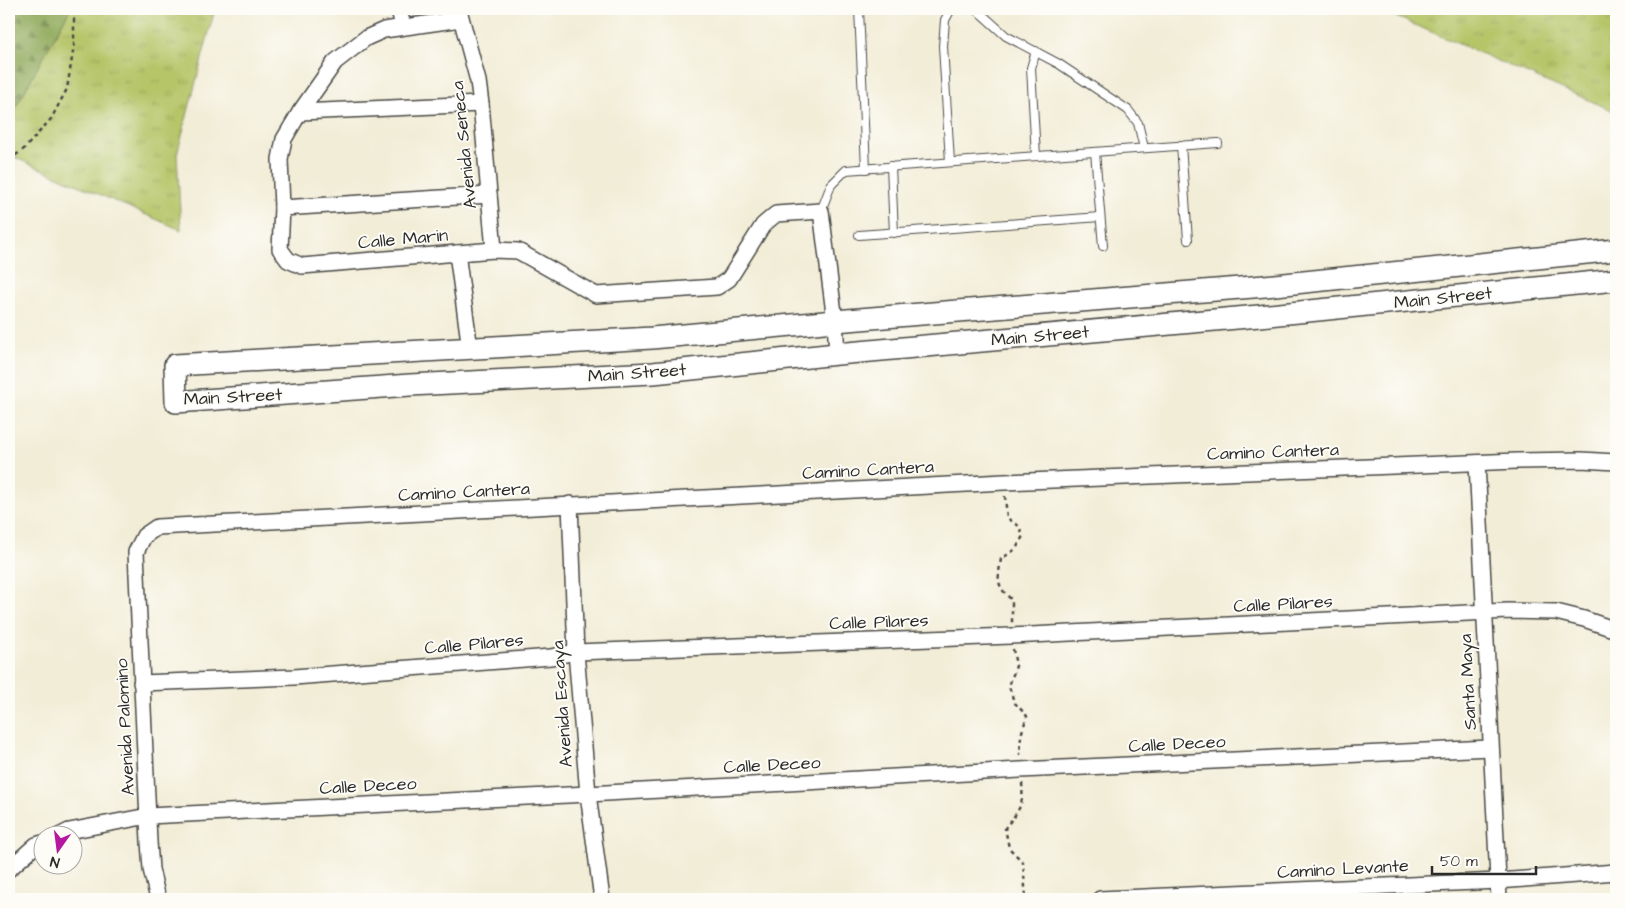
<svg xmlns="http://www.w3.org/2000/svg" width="1625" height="908" font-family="'Architects Daughter',sans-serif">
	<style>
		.grass { fill: url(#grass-tufts); stroke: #70784a }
		.forest { fill: url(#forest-firs); stroke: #5e6a44 }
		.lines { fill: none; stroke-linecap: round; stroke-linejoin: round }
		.service-casing { stroke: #494845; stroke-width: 10 }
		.minor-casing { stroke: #494845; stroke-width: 18 }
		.secondary-casing { stroke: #494845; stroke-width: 24 }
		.path { stroke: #494845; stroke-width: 2.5; stroke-dasharray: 4 4; stroke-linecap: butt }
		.service { stroke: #fff; stroke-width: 8 }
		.minor { stroke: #fff; stroke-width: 15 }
		.secondary { stroke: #fff; stroke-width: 21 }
		.labels { text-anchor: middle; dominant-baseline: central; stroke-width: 4; stroke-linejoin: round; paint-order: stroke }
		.street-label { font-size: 18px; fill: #2b2b2b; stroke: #fdfcf7 }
	</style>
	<defs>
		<pattern id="grass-tufts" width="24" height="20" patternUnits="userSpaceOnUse" patternTransform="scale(1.25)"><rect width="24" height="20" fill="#b5c568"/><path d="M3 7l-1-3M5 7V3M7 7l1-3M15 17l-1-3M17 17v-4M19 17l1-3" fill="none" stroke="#9ca95a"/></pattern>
		<pattern id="forest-firs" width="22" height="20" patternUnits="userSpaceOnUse" patternTransform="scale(1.25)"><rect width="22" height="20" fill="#90aa5c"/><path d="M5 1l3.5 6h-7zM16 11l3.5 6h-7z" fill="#768b4c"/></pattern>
	</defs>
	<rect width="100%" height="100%" fill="#fdfcf7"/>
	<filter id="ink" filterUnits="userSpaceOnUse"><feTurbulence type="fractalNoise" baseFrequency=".02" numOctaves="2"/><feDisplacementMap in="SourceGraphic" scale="10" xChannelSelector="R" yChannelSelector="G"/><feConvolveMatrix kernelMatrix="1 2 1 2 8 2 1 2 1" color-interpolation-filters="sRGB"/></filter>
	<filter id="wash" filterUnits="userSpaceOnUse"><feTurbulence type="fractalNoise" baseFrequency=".0096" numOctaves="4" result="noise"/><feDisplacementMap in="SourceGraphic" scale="20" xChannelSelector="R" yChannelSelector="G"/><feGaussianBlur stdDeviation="1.12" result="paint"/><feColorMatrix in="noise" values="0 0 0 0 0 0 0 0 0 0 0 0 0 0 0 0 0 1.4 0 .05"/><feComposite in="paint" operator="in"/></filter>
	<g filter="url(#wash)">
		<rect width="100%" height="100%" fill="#f2edd7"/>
		<!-- grass -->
		<g class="grass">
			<polygon points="70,9 215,9 177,154 181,230 9,155 9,119"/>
			<polygon points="1378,9 1616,9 1616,112"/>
		</g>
		<!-- forest -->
		<polygon class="forest" points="9,9 70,9 9,119"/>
	</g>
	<g filter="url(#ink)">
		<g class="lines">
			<defs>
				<g id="service">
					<polyline points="859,9 866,169"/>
					<polyline points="976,9 1006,36 1059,64 1128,110 1138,123 1144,148"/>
					<polyline points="1036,51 1031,68 1036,156"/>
					<polyline points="1181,145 1188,240"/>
					<polyline points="1095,152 1103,246"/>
					<polyline points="950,162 943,46 945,20 951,9"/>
					<polyline points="891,166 894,233"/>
					<polyline points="821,211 831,185 846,170 1218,143"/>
					<polyline points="859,235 1100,217"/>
				</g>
				<g id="minor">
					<polyline points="399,9 403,27"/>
					<polyline points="459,10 478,81 481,104 494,250"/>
					<polyline points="461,19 384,30 366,38 335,62 300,112 284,139 280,159 282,208 280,249 288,260 302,266 494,250 518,251 596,295 717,287 729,279 763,225 776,214 821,211 835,321 837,354"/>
					<polyline points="300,112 481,104"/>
					<polyline points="282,208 489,195"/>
					<polyline points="457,253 470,349"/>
					<polyline points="1477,463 1499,899"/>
					<polyline points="570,504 576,652 588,794 602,899"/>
					<polyline points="141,683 294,677 551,657 576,652 1011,636 1508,611 1556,612 1584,619 1616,630"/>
					<polyline points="59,836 69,831 148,816 588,794 1020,770 1490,748"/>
					<polyline points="9,869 36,845 42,843"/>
					<polyline points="158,899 151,869 149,842 136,552 144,536 157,527 1004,482 1517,461 1581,460 1616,462"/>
					<polyline points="1100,899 1498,881 1616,872"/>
				</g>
				<polyline id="secondary" points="1616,250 1265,286 835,321 652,338 175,365 176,402 410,385 653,373 837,354 1259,316 1616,280"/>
			</defs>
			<!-- service casing -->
			<use href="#service" class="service-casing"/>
			<!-- minor casing -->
			<use href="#minor" class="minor-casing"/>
			<!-- secondary casing -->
			<use href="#secondary" class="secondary-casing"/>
			<!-- path -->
			<g class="path">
				<polyline points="9,160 24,149 51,119 67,89 74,46 74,9"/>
				<path d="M1005,496L1007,518L1019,526L1023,536L1016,549L1001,559C998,579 995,585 1012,600V624"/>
				<polyline points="1013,649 1016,666 1009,686 1014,702 1027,716 1021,735 1020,755"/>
				<path d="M1022,783C1024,806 1019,810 1005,828L1009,848L1023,862L1026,899"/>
			</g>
			<!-- service -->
			<use href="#service" class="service"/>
			<!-- minor -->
			<use href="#minor" class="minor"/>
			<!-- secondary -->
			<use href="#secondary" class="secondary"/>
		</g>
	</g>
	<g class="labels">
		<!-- street labels -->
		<g class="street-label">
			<text transform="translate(464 145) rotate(-96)">Avenida Seneca</text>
			<text transform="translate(403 239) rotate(-5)">Calle Marin</text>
			<text transform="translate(1443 298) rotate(-6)">Main Street</text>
			<text transform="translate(1040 336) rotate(-5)">Main Street</text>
			<text transform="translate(637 373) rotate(-4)">Main Street</text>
			<text transform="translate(233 397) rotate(-3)">Main Street</text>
			<text transform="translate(1273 452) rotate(-2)">Camino Cantera</text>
			<text transform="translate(868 470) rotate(-3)">Camino Cantera</text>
			<text transform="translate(464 492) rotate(-3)">Camino Cantera</text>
			<text transform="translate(1283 604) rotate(-3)">Calle Pilares</text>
			<text transform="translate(879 622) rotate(-2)">Calle Pilares</text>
			<text transform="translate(474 644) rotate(-5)">Calle Pilares</text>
			<text transform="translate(1468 682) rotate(-93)">Santa Maya</text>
			<text transform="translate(562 704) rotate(-94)">Avenida Escaya</text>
			<text transform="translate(125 727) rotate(-93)">Avenida Palomino</text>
			<text transform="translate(1177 744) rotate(-3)">Calle Deceo</text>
			<text transform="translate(772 765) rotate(-3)">Calle Deceo</text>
			<text transform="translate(368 786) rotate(-3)">Calle Deceo</text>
			<text transform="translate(1343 869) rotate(-3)">Camino Levante</text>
		</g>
	</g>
	<!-- margin -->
	<rect width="1625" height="908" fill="none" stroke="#fdfcf7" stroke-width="30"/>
	<!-- north arrow -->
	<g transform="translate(58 850) rotate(194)"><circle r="24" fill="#fdfcf7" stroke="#a9a8a5"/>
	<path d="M0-4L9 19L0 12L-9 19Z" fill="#b5179e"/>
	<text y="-8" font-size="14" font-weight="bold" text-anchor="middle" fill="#2b2b2b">N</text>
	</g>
	<!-- scale -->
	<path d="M1432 866v8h104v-8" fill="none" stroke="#2b2b2b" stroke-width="2.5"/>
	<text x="1440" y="866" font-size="15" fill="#2b2b2b" stroke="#fdfcf7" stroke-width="4" paint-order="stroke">50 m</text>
</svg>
